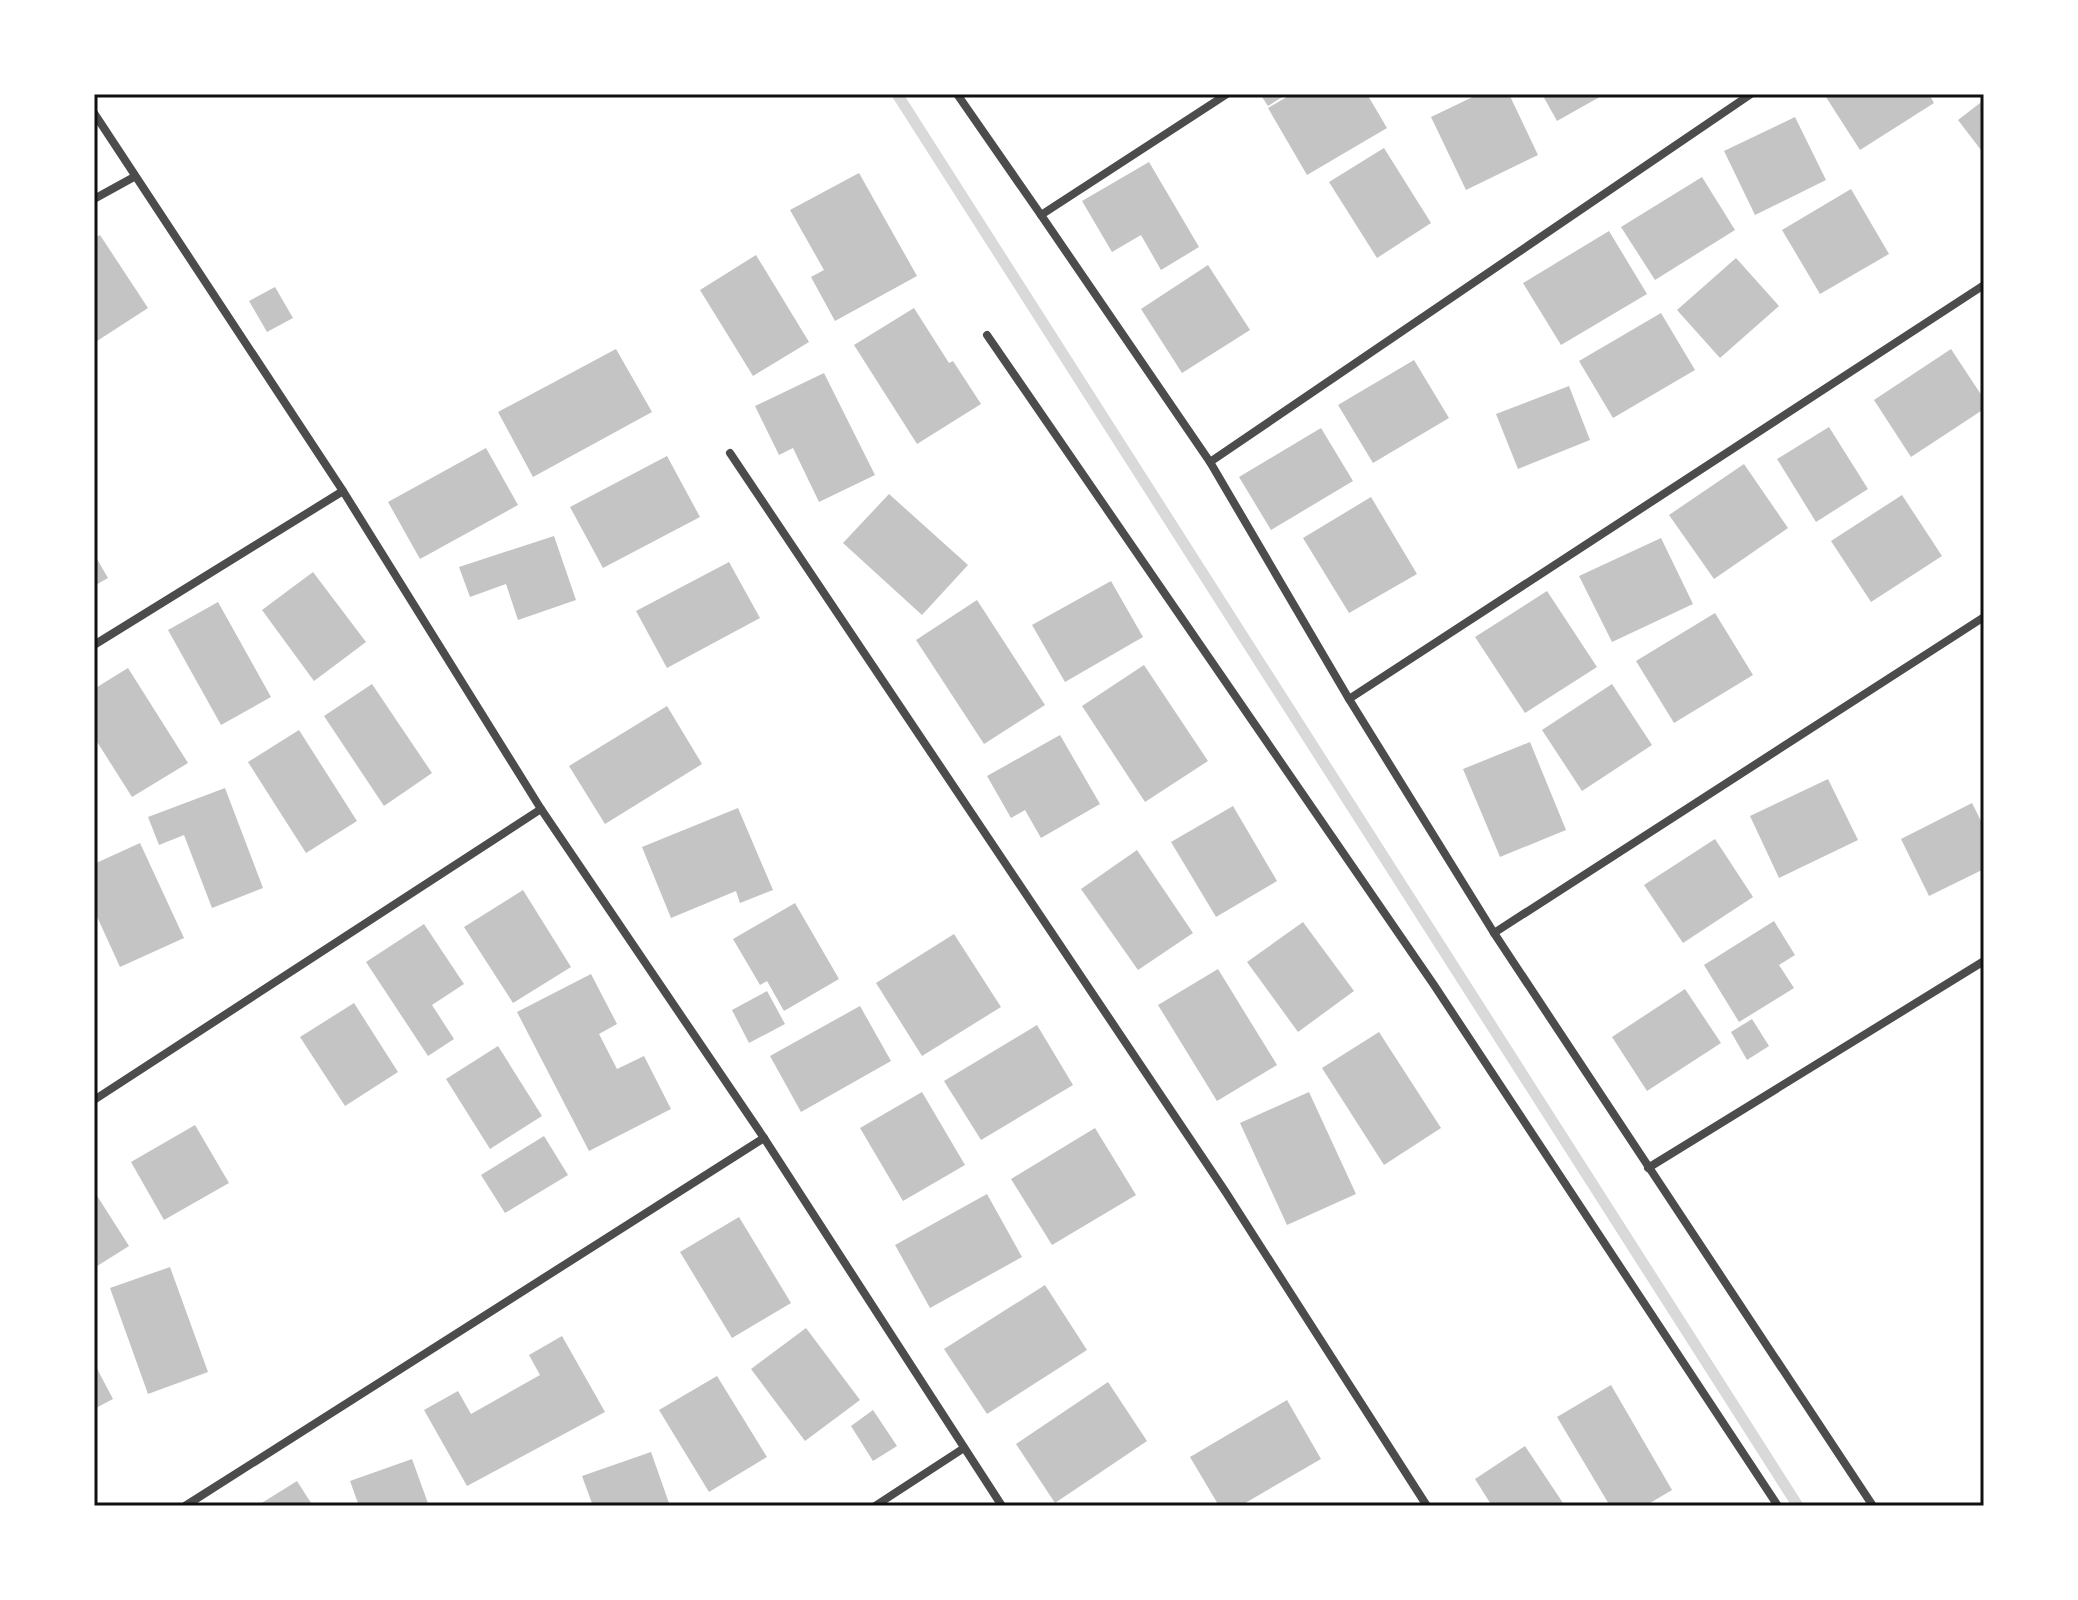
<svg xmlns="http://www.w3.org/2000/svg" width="2078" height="1600" font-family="'DM Sans',sans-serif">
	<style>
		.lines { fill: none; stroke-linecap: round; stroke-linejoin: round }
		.stream { stroke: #d9d9d9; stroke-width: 11 }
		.building { fill: #c4c4c4 }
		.minor { stroke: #4c4c4c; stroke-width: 8 }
		.neatline { fill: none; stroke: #111; stroke-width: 3 }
	</style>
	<rect width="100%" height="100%" fill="#fff"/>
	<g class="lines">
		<!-- stream -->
		<polyline class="stream" points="897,94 1798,1506"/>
	</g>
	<!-- building -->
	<g class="building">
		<polygon points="1260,94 1287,94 1268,106"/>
		<polygon points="1292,94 1367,94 1387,128 1307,175 1268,108"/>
		<polygon points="1479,94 1509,94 1538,155 1466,190 1431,117"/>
		<polygon points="1542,94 1605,94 1557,121"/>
		<polygon points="1824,94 1929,94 1934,103 1860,150"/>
		<polygon points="1984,100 1984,154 1958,120"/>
		<polygon points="1795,117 1826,180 1755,215 1724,151"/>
		<polygon points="1384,148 1431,223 1377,258 1329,182"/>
		<polygon points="1149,162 1199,247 1161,270 1141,235 1112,252 1082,201"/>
		<polygon points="859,173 917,276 835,321 811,277 824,270 790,210"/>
		<polygon points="1702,177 1735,230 1655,280 1621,227"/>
		<polygon points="1851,189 1889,254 1820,294 1782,230"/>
		<polygon points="1609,231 1647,294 1561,345 1523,283"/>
		<polygon points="100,235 148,308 94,343 94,238"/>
		<polygon points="756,255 809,342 753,376 700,290"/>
		<polygon points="1736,258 1779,306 1720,358 1677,310"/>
		<polygon points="1208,265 1250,330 1182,373 1141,309"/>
		<polygon points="275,287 293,318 267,332 249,301"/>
		<polygon points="914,308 949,363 953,361 981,404 917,444 854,345"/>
		<polygon points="1661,313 1695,370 1613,418 1579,361"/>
		<polygon points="616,349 652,412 533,477 498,412"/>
		<polygon points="1951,349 1984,399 1984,409 1911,457 1874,400"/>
		<polygon points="1414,360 1449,418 1373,463 1338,405"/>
		<polygon points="824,373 875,475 819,502 793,448 779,455 755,406"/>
		<polygon points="1569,386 1590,440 1518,469 1496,414"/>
		<polygon points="1829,427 1868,489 1816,522 1777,459"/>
		<polygon points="1321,428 1353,481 1271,530 1239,477"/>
		<polygon points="486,448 518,505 420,559 388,502"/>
		<polygon points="667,456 700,517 603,568 570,507"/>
		<polygon points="1744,464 1788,528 1714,579 1669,515"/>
		<polygon points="889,494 968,565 922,615 843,543"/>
		<polygon points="1902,495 1942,556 1871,602 1831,541"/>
		<polygon points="1371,497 1417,574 1349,613 1303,538"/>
		<polygon points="554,536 576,600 518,620 506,584 470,597 459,567"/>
		<polygon points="1661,538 1693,604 1612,642 1579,576"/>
		<polygon points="94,554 108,578 94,586"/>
		<polygon points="729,562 760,618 667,668 636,611"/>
		<polygon points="313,572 366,642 314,681 262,610"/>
		<polygon points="1111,581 1143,637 1065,682 1032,625"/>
		<polygon points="1547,591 1597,667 1525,713 1475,637"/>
		<polygon points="977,600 1045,705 984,744 916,640"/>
		<polygon points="218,602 271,697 221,725 168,630"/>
		<polygon points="1715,613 1753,675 1674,723 1636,661"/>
		<polygon points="1144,665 1208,761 1145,802 1082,706"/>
		<polygon points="128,668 188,763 132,797 94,737 94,689"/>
		<polygon points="372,684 432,773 384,806 324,716"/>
		<polygon points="1612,684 1652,745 1582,791 1542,730"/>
		<polygon points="667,706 702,764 605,824 569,766"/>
		<polygon points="299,730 357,821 306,853 248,762"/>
		<polygon points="1060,735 1100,804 1041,838 1025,810 1011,818 987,776"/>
		<polygon points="1530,742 1566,830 1500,857 1463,769"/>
		<polygon points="1828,779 1858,840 1779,878 1750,816"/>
		<polygon points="225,788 263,888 212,908 184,835 159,845 148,817"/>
		<polygon points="1972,803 1984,827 1984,869 1929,896 1901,839"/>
		<polygon points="1233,806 1277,881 1216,917 1171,842"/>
		<polygon points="738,808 773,890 740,903 736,891 671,918 642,847"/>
		<polygon points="1715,839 1753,897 1683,943 1644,885"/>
		<polygon points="140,843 184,938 120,967 94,910 94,864"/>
		<polygon points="1137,850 1193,933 1138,970 1081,889"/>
		<polygon points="523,890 571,967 513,1003 464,927"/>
		<polygon points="795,903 839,979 784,1011 767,981 760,985 733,939"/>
		<polygon points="1774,921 1795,955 1779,965 1794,988 1739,1022 1704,965"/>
		<polygon points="1303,922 1354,991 1298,1032 1247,962"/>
		<polygon points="424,924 464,984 432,1005 454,1039 428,1056 366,962"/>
		<polygon points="954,934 1001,1007 922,1056 876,983"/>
		<polygon points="1218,969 1277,1065 1217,1101 1158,1005"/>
		<polygon points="591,974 617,1024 599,1034 617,1069 644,1056 671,1109 589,1151 517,1012"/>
		<polygon points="1685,989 1721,1043 1647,1091 1612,1037"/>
		<polygon points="767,991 785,1024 749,1043 732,1010"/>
		<polygon points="354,1003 398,1072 345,1106 300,1037"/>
		<polygon points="860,1006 891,1061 801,1112 770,1056"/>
		<polygon points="1752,1019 1769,1046 1747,1060 1731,1032"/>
		<polygon points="1037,1025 1073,1085 981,1140 944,1081"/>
		<polygon points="1379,1032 1441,1128 1384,1165 1322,1068"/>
		<polygon points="498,1046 542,1116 490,1149 446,1079"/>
		<polygon points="922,1092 965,1165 903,1201 860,1128"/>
		<polygon points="1309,1092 1356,1194 1287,1225 1240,1123"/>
		<polygon points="195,1125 229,1183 164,1220 131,1162"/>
		<polygon points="1095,1128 1136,1195 1052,1245 1011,1179"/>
		<polygon points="544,1136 568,1175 505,1213 481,1175"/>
		<polygon points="94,1191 129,1246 94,1268"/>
		<polygon points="987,1194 1022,1257 930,1308 895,1245"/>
		<polygon points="739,1217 791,1303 732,1338 680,1252"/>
		<polygon points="170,1267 208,1372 148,1394 110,1288"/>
		<polygon points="1045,1285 1087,1350 987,1414 944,1349"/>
		<polygon points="806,1328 860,1400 805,1441 751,1369"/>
		<polygon points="562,1336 605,1412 467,1486 424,1410 458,1391 471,1414 540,1375 529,1355"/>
		<polygon points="94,1363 113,1399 94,1409"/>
		<polygon points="717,1376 767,1457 709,1492 659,1410"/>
		<polygon points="1108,1382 1147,1441 1055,1503 1016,1444"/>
		<polygon points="1611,1385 1672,1490 1645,1506 1610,1506 1557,1417"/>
		<polygon points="1287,1400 1321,1459 1240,1506 1219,1506 1190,1457"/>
		<polygon points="873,1410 897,1446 873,1461 851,1426"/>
		<polygon points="1525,1446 1565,1506 1492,1506 1475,1479"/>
		<polygon points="651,1452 670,1506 593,1506 582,1476"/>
		<polygon points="412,1459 429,1506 359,1506 350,1481"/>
		<polygon points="297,1481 313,1506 257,1506"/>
	</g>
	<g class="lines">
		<!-- minor -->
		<g class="minor">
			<polyline points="957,94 1041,215"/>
			<polyline points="1227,94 1041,215 1210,462 1349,699 1494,933 1873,1506"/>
			<polyline points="94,113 343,491 541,809 764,1138 1002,1506"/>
			<polyline points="94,199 134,177"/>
			<polyline points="987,335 1434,985 1778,1506"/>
			<polyline points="730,453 1225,1191 1427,1506"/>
			<polyline points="1210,462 1751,94"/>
			<polyline points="94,645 343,491"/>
			<polyline points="1349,699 1984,285"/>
			<polyline points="1494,933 1984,617"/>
			<polyline points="94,1100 541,809"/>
			<polyline points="1648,1168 1984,961"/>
			<polyline points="185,1506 764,1138"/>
			<polyline points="875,1506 964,1448"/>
		</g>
	</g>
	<!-- border -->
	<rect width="2078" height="1600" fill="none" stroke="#ffffff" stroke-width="192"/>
	<rect x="96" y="96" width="1886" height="1408" class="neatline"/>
</svg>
